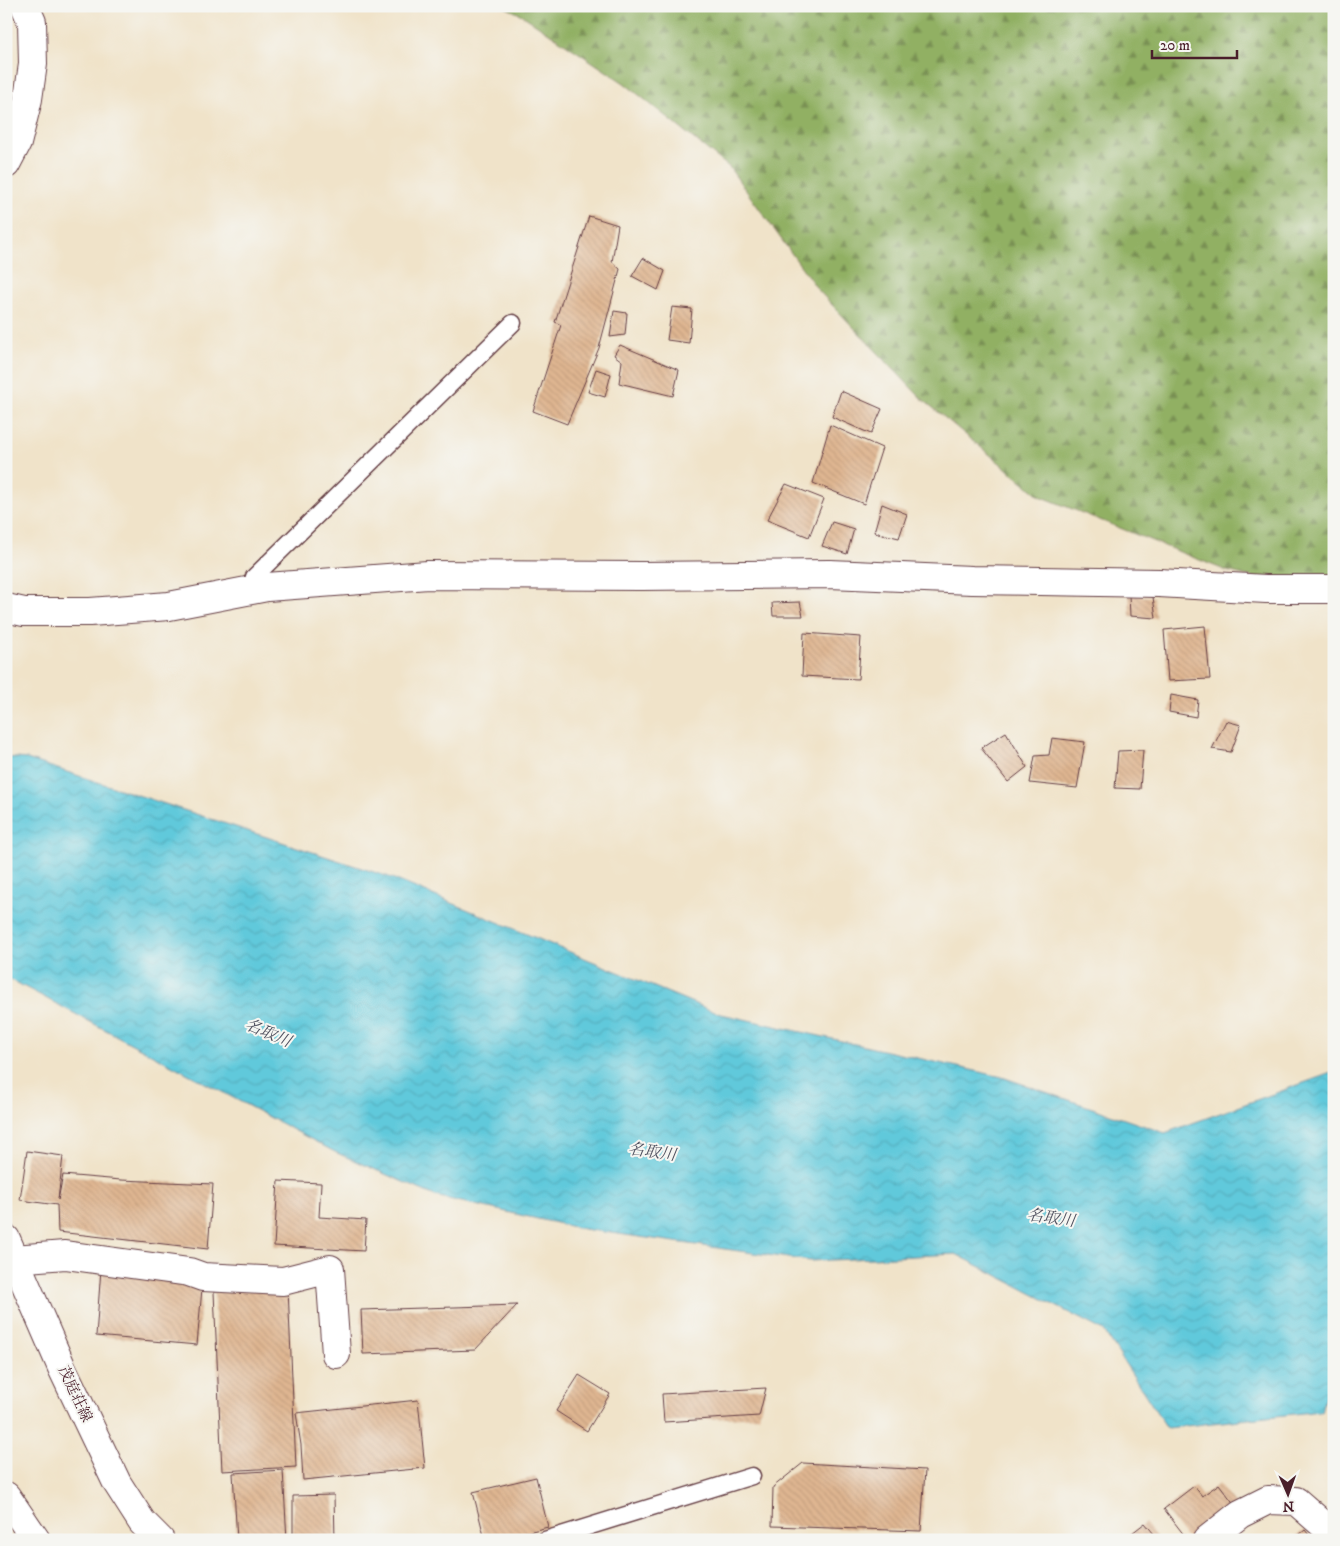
<svg xmlns="http://www.w3.org/2000/svg" width="1340" height="1546" font-family="'IM FELL DW Pica','Noto Serif JP',serif">
	<style>
		.forest { fill: url(#forest-firs); stroke: #6e6847 }
		.water { fill: url(#water-waves); stroke: #557483 }
		.building { fill: url(#building-back-hatch) }
		.lines { fill: none; stroke-linecap: round; stroke-linejoin: round }
		.lane-casing { stroke: #633c43; stroke-width: 19 }
		.street-casing { stroke: #633c43; stroke-width: 30 }
		.secondary-casing { stroke: #633c43; stroke-width: 30 }
		.highway-casing { stroke: #633c43; stroke-width: 30 }
		.lane { stroke: #fff; stroke-width: 16 }
		.street { stroke: #fff; stroke-width: 28 }
		.secondary { stroke: #fff; stroke-width: 28 }
		.highway { stroke: #fff; stroke-width: 28 }
		.labels { text-anchor: middle; dominant-baseline: central; stroke-width: 4; stroke-linejoin: round; paint-order: stroke }
		.street-label { font-size: 15px; fill: #4a1f2b; stroke: #f6f6f2 }
		.water-label { font-size: 16px; font-style: italic; fill: #515260; stroke: #f6f6f2 }
	</style>
	<defs>
		<pattern id="forest-firs" width="22" height="20" patternUnits="userSpaceOnUse" patternTransform="scale(1.25)"><rect width="22" height="20" fill="#91b063"/><path d="M5 1l3.5 6h-7zM16 11l3.5 6h-7z" fill="#788f52"/></pattern>
		<pattern id="water-waves" width="16" height="10" patternUnits="userSpaceOnUse" patternTransform="scale(1.25)"><rect width="16" height="10" fill="#60c9db"/><path d="M0 5q4-4 8 0t8 0" fill="none" stroke="#55acbc"/></pattern>
		<pattern id="building-back-hatch" width="6" height="6" patternUnits="userSpaceOnUse" patternTransform="scale(1.25)"><rect width="6" height="6" fill="#dfb691"/><path d="M-1 5l2 2M0 0l6 6M5-1l2 2" fill="none" stroke="#c19c7d"/></pattern>
	</defs>
	<rect width="100%" height="100%" fill="#f6f6f2"/>
	<filter id="ink" filterUnits="userSpaceOnUse"><feTurbulence type="fractalNoise" baseFrequency=".02" numOctaves="2"/><feDisplacementMap in="SourceGraphic" scale="10" xChannelSelector="R" yChannelSelector="G"/><feConvolveMatrix kernelMatrix="1 2 1 2 8 2 1 2 1" color-interpolation-filters="sRGB"/></filter>
	<filter id="wash" filterUnits="userSpaceOnUse"><feTurbulence type="fractalNoise" baseFrequency=".0096" numOctaves="4" result="noise"/><feDisplacementMap in="SourceGraphic" scale="20" xChannelSelector="R" yChannelSelector="G"/><feGaussianBlur stdDeviation="1.12" result="paint"/><feColorMatrix in="noise" values="0 0 0 0 0 0 0 0 0 0 0 0 0 0 0 0 0 1.4 0 .05"/><feComposite in="paint" operator="in"/></filter>
	<g filter="url(#wash)">
		<rect width="100%" height="100%" fill="#f0e3c9"/>
		<!-- forest -->
		<polygon class="forest" points="503,6 1334,6 1334,597 1227,571 1040,496 921,398 818,290 729,167 624,83 522,15"/>
		<!-- water -->
		<polygon class="water" points="6,757 27,759 389,877 717,1013 1002,1077 1165,1133 1334,1072 1334,1365 1321,1411 1167,1428 1104,1331 956,1254 810,1261 583,1229 435,1196 335,1152 6,977"/>
		<g id="blocks">
			<!-- building -->
			<g class="building">
				<polygon points="589,216 618,225 612,262 620,269 599,348 567,424 533,411 561,325 555,322"/>
				<polygon points="643,258 665,271 658,290 632,276"/>
				<polygon points="672,307 692,309 689,343 667,340"/>
				<polygon points="614,311 627,313 625,335 610,337"/>
				<polygon points="620,345 679,370 673,396 619,383 622,361 614,355"/>
				<polygon points="596,369 611,374 605,397 588,392"/>
				<polygon points="841,391 882,409 871,434 832,417"/>
				<polygon points="830,425 882,448 864,504 813,483"/>
				<polygon points="786,484 824,499 809,537 767,520"/>
				<polygon points="882,504 907,514 899,538 874,532"/>
				<polygon points="832,522 854,529 847,554 822,546"/>
				<polygon points="1129,595 1153,597 1156,618 1130,616"/>
				<polygon points="800,602 803,616 773,616 772,603"/>
				<polygon points="1205,626 1210,679 1168,681 1164,630"/>
				<polygon points="804,633 861,637 858,679 802,676"/>
				<polygon points="1171,695 1198,700 1196,717 1169,712"/>
				<polygon points="1226,721 1241,725 1231,752 1212,749"/>
				<polygon points="1006,732 1027,767 1008,782 981,748"/>
				<polygon points="1052,738 1085,742 1077,788 1030,783 1035,756 1049,755"/>
				<polygon points="1143,750 1140,789 1115,788 1118,751"/>
				<polygon points="27,1151 63,1156 58,1200 63,1175 121,1180 213,1184 208,1249 58,1232 57,1205 20,1200"/>
				<polygon points="278,1181 321,1183 319,1217 366,1220 364,1251 274,1246"/>
				<polygon points="101,1269 203,1277 197,1345 96,1336"/>
				<polygon points="288,1289 296,1467 222,1471 214,1292"/>
				<polygon points="517,1305 475,1350 363,1354 361,1310"/>
				<polygon points="579,1375 610,1394 587,1431 556,1411"/>
				<polygon points="766,1388 759,1416 664,1422 662,1394"/>
				<polygon points="418,1400 425,1468 303,1480 301,1445 296,1413"/>
				<polygon points="803,1463 925,1470 921,1531 772,1526 773,1487"/>
				<polygon points="283,1470 287,1540 237,1540 233,1473"/>
				<polygon points="536,1477 548,1527 496,1540 485,1540 473,1492"/>
				<polygon points="1219,1484 1238,1509 1195,1540 1188,1540 1164,1509 1194,1486 1202,1496"/>
				<polygon points="334,1495 335,1540 293,1540 293,1496"/>
				<polygon points="1145,1523 1159,1540 1123,1540"/>
				<polygon points="1305,1530 1313,1540 1293,1540"/>
			</g>
		</g>
	</g>
	<g filter="url(#ink)">
		<use href="#blocks" fill-opacity="0" stroke="#633c43" stroke-width="1"/>
		<g class="lines">
			<defs>
				<g id="lane">
					<polyline points="250,590 254,577 513,323"/>
					<polyline points="545,1540 752,1476"/>
				</g>
				<g id="street">
					<polyline points="6,164 17,143 28,99 33,64 32,22 25,6"/>
					<polyline points="6,608 24,612 90,612 169,606 267,587 428,575 641,576 830,574 972,580 1159,583 1266,589 1334,589"/>
					<polyline points="14,1259 65,1255 189,1272 203,1277 283,1281 330,1269 336,1354"/>
					<polyline points="1207,1540 1240,1514 1268,1500 1296,1501 1334,1534"/>
				</g>
				<polyline id="secondary" points="6,1239 62,1368 117,1483 142,1522 160,1540"/>
				<polyline id="highway" points="6,1496 36,1540"/>
			</defs>
			<!-- lane casing -->
			<use href="#lane" class="lane-casing"/>
			<!-- street casing -->
			<use href="#street" class="street-casing"/>
			<!-- secondary casing -->
			<use href="#secondary" class="secondary-casing"/>
			<!-- highway casing -->
			<use href="#highway" class="highway-casing"/>
			<!-- lane -->
			<use href="#lane" class="lane"/>
			<!-- street -->
			<use href="#street" class="street"/>
			<!-- secondary -->
			<use href="#secondary" class="secondary"/>
			<!-- highway -->
			<use href="#highway" class="highway"/>
		</g>
	</g>
	<g class="labels">
		<!-- street labels -->
		<g class="street-label">
			<text transform="translate(75 1394) rotate(65)">茂庭荘線</text>
		</g>
		<!-- water labels -->
		<g class="water-label">
			<text transform="translate(268 1033) rotate(23)">名取川</text>
			<text transform="translate(652 1152) rotate(8)">名取川</text>
			<text transform="translate(1051 1218) rotate(8)">名取川</text>
		</g>
	</g>
	<!-- margin -->
	<rect width="1340" height="1546" fill="none" stroke="#f6f6f2" stroke-width="25"/>
	<!-- north arrow -->
	<g transform="translate(1288 1494) rotate(178)" stroke="#f6f6f2" stroke-width="4" paint-order="stroke">
	<path d="M0-4L9 19L0 12L-9 19Z" fill="#4a1f2b"/>
	<text y="-8" font-size="14" font-weight="bold" text-anchor="middle" fill="#4a1f2b">N</text>
	</g>
	<!-- scale -->
	<path d="M1152 50v8h85v-8" fill="none" stroke="#4a1f2b" stroke-width="2.5"/>
	<text x="1160" y="50" font-size="15" fill="#4a1f2b" stroke="#f6f6f2" stroke-width="4" paint-order="stroke">20 m</text>
</svg>
